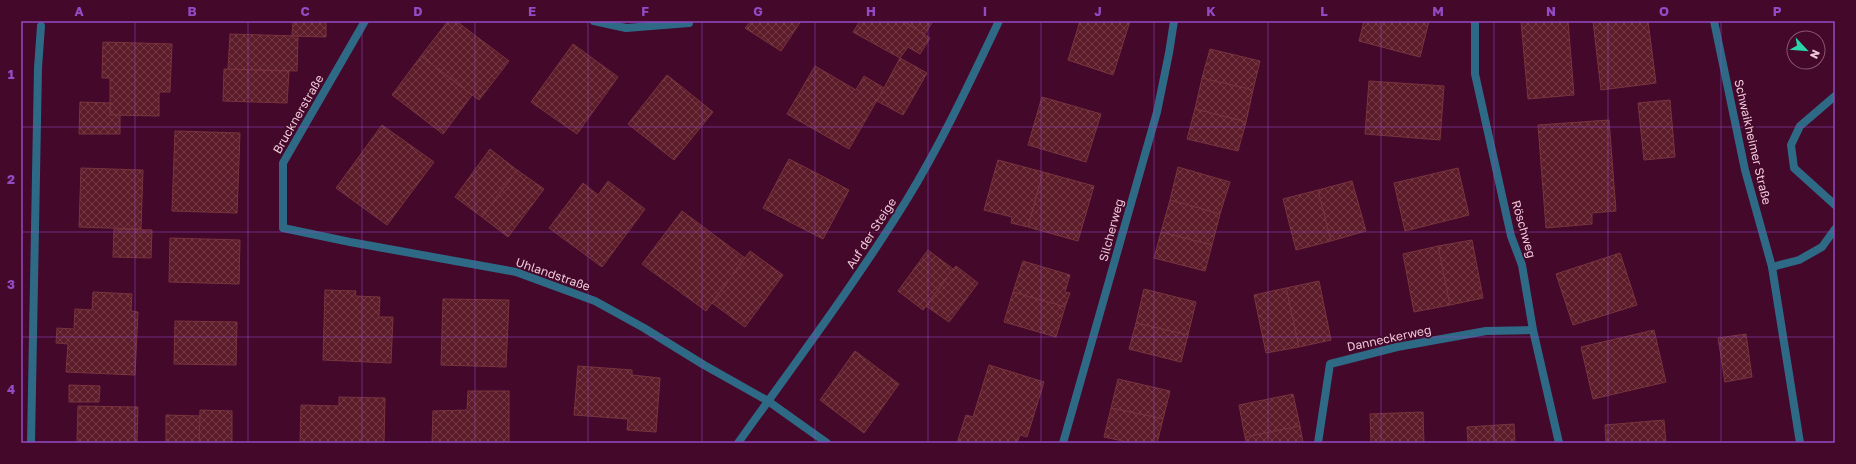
<svg xmlns="http://www.w3.org/2000/svg" width="1856" height="464" font-family="'Golos Text',sans-serif">
	<style>
		.building { fill: url(#building-cross-hatch); stroke: #77343f }
		.lines { fill: none; stroke-linecap: round; stroke-linejoin: round }
		.street { stroke: #2e6a86; stroke-width: 8 }
		.grid { fill: none; stroke: #924bc4; stroke-width: 1; stroke-opacity: 0.55 }
		.labels { text-anchor: middle; dominant-baseline: central; stroke-width: 3.5; stroke-linejoin: round; paint-order: stroke }
		.street-label { font-size: 12px; fill: #eec8d8; stroke: #44082a }
		.neatline { fill: none; stroke: #924bc4; stroke-width: 1.5 }
		.grid-label { font-size: 13px; text-anchor: middle; font-weight: bold; fill: #924bc4 }
	</style>
	<defs>
		<pattern id="building-cross-hatch" width="8" height="8" patternUnits="userSpaceOnUse"><rect width="8" height="8" fill="#5d1c29"/><path d="M0 0l8 8M0 8l8-8" fill="none" stroke="#753c47"/></pattern>
	</defs>
	<rect width="100%" height="100%" fill="#44082a"/>
	<!-- building -->
	<g class="building">
		<polygon points="293,21 326,21 326,37 292,36"/>
		<polygon points="448,21 456,21 509,61 479,100 421,56"/>
		<polygon points="751,21 801,21 781,51 745,28"/>
		<polygon points="860,21 903,21 930,38 920,54 908,47 900,58 853,32"/>
		<polygon points="903,21 933,21 925,34"/>
		<polygon points="1080,21 1130,21 1113,75 1068,60"/>
		<polygon points="1364,21 1429,21 1420,57 1359,41"/>
		<polygon points="1521,21 1568,21 1574,95 1528,99"/>
		<polygon points="1593,21 1648,21 1656,83 1601,90"/>
		<polygon points="230,34 298,36 297,71 228,69"/>
		<polygon points="103,42 172,44 170,92 159,92 159,116 110,115 110,78 102,78"/>
		<polygon points="573,44 618,77 577,134 531,102"/>
		<polygon points="1210,49 1260,61 1253,90 1202,78"/>
		<polygon points="421,56 472,95 443,134 392,95"/>
		<polygon points="900,58 927,73 903,115 877,101"/>
		<polygon points="815,66 856,90 864,76 884,88 849,149 787,114"/>
		<polygon points="224,69 289,71 287,103 223,101"/>
		<polygon points="667,75 713,112 674,160 628,124"/>
		<polygon points="1202,78 1253,90 1246,122 1195,109"/>
		<polygon points="1369,81 1444,86 1440,140 1365,134"/>
		<polygon points="1042,97 1101,114 1086,162 1028,145"/>
		<polygon points="1670,100 1675,157 1644,160 1638,103"/>
		<polygon points="80,102 110,103 110,115 120,115 120,134 79,134"/>
		<polygon points="1195,109 1246,122 1238,151 1187,139"/>
		<polygon points="1609,120 1616,211 1592,213 1592,224 1546,228 1538,125"/>
		<polygon points="382,125 434,162 387,225 336,188"/>
		<polygon points="175,131 240,133 237,213 172,211"/>
		<polygon points="490,149 517,170 482,217 455,197"/>
		<polygon points="789,159 849,190 823,239 763,208"/>
		<polygon points="998,160 1043,172 1028,227 1011,223 1012,217 984,210"/>
		<polygon points="1178,167 1230,182 1220,214 1170,200"/>
		<polygon points="81,168 143,170 141,229 79,227"/>
		<polygon points="1458,168 1469,215 1405,231 1394,183"/>
		<polygon points="517,170 544,189 508,237 482,217"/>
		<polygon points="1043,172 1094,186 1078,241 1028,227"/>
		<polygon points="608,181 645,209 602,267 549,228 583,183 598,195"/>
		<polygon points="1352,181 1366,231 1331,241 1318,190"/>
		<polygon points="1318,190 1331,241 1296,250 1283,199"/>
		<polygon points="1170,200 1220,214 1212,245 1161,232"/>
		<polygon points="682,211 745,258 706,311 642,264"/>
		<polygon points="114,229 152,230 151,258 113,257"/>
		<polygon points="1161,232 1212,245 1205,271 1154,258"/>
		<polygon points="170,238 240,240 239,284 169,282"/>
		<polygon points="1472,240 1483,298 1450,305 1438,246"/>
		<polygon points="1438,246 1450,305 1414,312 1403,254"/>
		<polygon points="928,250 953,269 923,310 898,291"/>
		<polygon points="750,251 783,275 745,327 712,303"/>
		<polygon points="1620,253 1637,305 1573,325 1556,274"/>
		<polygon points="1023,261 1070,275 1065,292 1070,293 1065,307 1013,292"/>
		<polygon points="956,266 978,283 949,322 926,306"/>
		<polygon points="1319,281 1331,340 1299,347 1286,288"/>
		<polygon points="1286,288 1299,347 1266,353 1254,295"/>
		<polygon points="1144,289 1196,302 1188,335 1136,323"/>
		<polygon points="325,290 356,291 355,296 380,297 379,317 393,317 391,363 323,360"/>
		<polygon points="93,292 132,294 131,311 138,312 135,375 66,372 68,344 56,343 57,328 74,329 75,309 92,310"/>
		<polygon points="1013,292 1065,307 1056,337 1004,322"/>
		<polygon points="443,299 509,300 506,367 441,365"/>
		<polygon points="175,321 237,322 236,365 174,364"/>
		<polygon points="1136,323 1188,335 1181,362 1129,349"/>
		<polygon points="1654,330 1666,382 1593,399 1581,347"/>
		<polygon points="1746,334 1752,377 1725,382 1718,338"/>
		<polygon points="855,351 899,384 864,433 820,400"/>
		<polygon points="989,365 1044,382 1027,437 1020,435 1017,443 957,443 966,415 973,417"/>
		<polygon points="578,366 632,370 632,375 660,378 656,432 627,430 628,419 574,415"/>
		<polygon points="1118,379 1170,391 1163,419 1111,408"/>
		<polygon points="69,385 100,386 99,402 69,402"/>
		<polygon points="468,391 509,391 509,443 432,443 433,411 467,410"/>
		<polygon points="1293,394 1300,426 1245,437 1239,405"/>
		<polygon points="339,397 385,398 384,443 300,443 301,405 339,406"/>
		<polygon points="78,406 138,407 137,443 77,442"/>
		<polygon points="1111,408 1163,419 1157,443 1132,443 1104,437"/>
		<polygon points="200,410 232,411 232,443 199,443"/>
		<polygon points="1423,412 1424,443 1371,443 1370,414"/>
		<polygon points="166,415 200,416 199,443 166,443"/>
		<polygon points="1664,420 1666,443 1606,443 1605,425"/>
		<polygon points="1514,424 1515,443 1468,443 1467,427"/>
		<polygon points="1300,426 1303,443 1246,443 1245,437"/>
	</g>
	<g class="lines">
		<!-- street -->
		<g class="street">
			<polyline points="365,21 283,163 283,228 350,242 516,272 595,301 644,328 704,365 768,401 827,443"/>
			<polyline points="594,21 626,28 689,23"/>
			<polyline points="1475,21 1475,74 1511,236 1522,265 1533,330 1559,443"/>
			<polyline points="1714,21 1745,170 1772,267 1800,443"/>
			<polyline points="1835,96 1800,126 1791,145 1794,168 1835,205"/>
			<polyline points="1772,267 1799,260 1822,247 1835,229"/>
			<polyline points="31,443 38,68 41,26"/>
			<path d="M738,443C795,363 854,285 906,201C941,144 970,82 999,21"/>
			<polyline points="1063,443 1157,112 1169,53 1174,21"/>
			<polyline points="1318,443 1330,364 1397,347 1486,331 1533,330"/>
		</g>
	</g>
	<!-- grid -->
	<path class="grid" d="M135,21V443M248,21V443M362,21V443M475,21V443M588,21V443M702,21V443M815,21V443M928,21V443M1041,21V443M1154,21V443M1268,21V443M1381,21V443M1494,21V443M1608,21V443M1721,21V443M21,127H1835M21,232H1835M21,337H1835"/>
	<g class="labels">
		<!-- street labels -->
		<g class="street-label">
			<text transform="translate(298 114) rotate(-60)">Brucknerstraße</text>
			<text transform="translate(1753 142) rotate(77)">Schwaikheimer Straße</text>
			<text transform="translate(1524 229) rotate(74)">Röschweg</text>
			<text transform="translate(1111 230) rotate(-75)">Silcherweg</text>
			<text transform="translate(871 233) rotate(-57)">Auf der Steige</text>
			<text transform="translate(553 274) rotate(19)">Uhlandstraße</text>
			<text transform="translate(1389 338) rotate(-12)">Danneckerweg</text>
		</g>
	</g>
	<!-- border -->
	<rect width="1856" height="464" fill="none" stroke="#44082a" stroke-width="44"/>
	<!-- north arrow -->
	<g transform="translate(1806 50) rotate(116)"><circle r="19" fill="#44082a" stroke="#885570"/>
	<path d="M0-3L7 15L0 10L-7 15Z" fill="#2ad5ac"/>
	<text y="-6" font-size="11" font-weight="bold" text-anchor="middle" fill="#eec8d8">N</text>
	</g>
	<rect x="22" y="22" width="1812" height="420" class="neatline"/>
	<g class="grid-label">
		<text x="79" y="16">A</text>
		<text x="192" y="16">B</text>
		<text x="305" y="16">C</text>
		<text x="418" y="16">D</text>
		<text x="532" y="16">E</text>
		<text x="645" y="16">F</text>
		<text x="758" y="16">G</text>
		<text x="871" y="16">H</text>
		<text x="985" y="16">I</text>
		<text x="1098" y="16">J</text>
		<text x="1211" y="16">K</text>
		<text x="1324" y="16">L</text>
		<text x="1438" y="16">M</text>
		<text x="1551" y="16">N</text>
		<text x="1664" y="16">O</text>
		<text x="1777" y="16">P</text>
		<text x="11" y="79">1</text>
		<text x="11" y="184">2</text>
		<text x="11" y="289">3</text>
		<text x="11" y="394">4</text>
	</g>
</svg>
